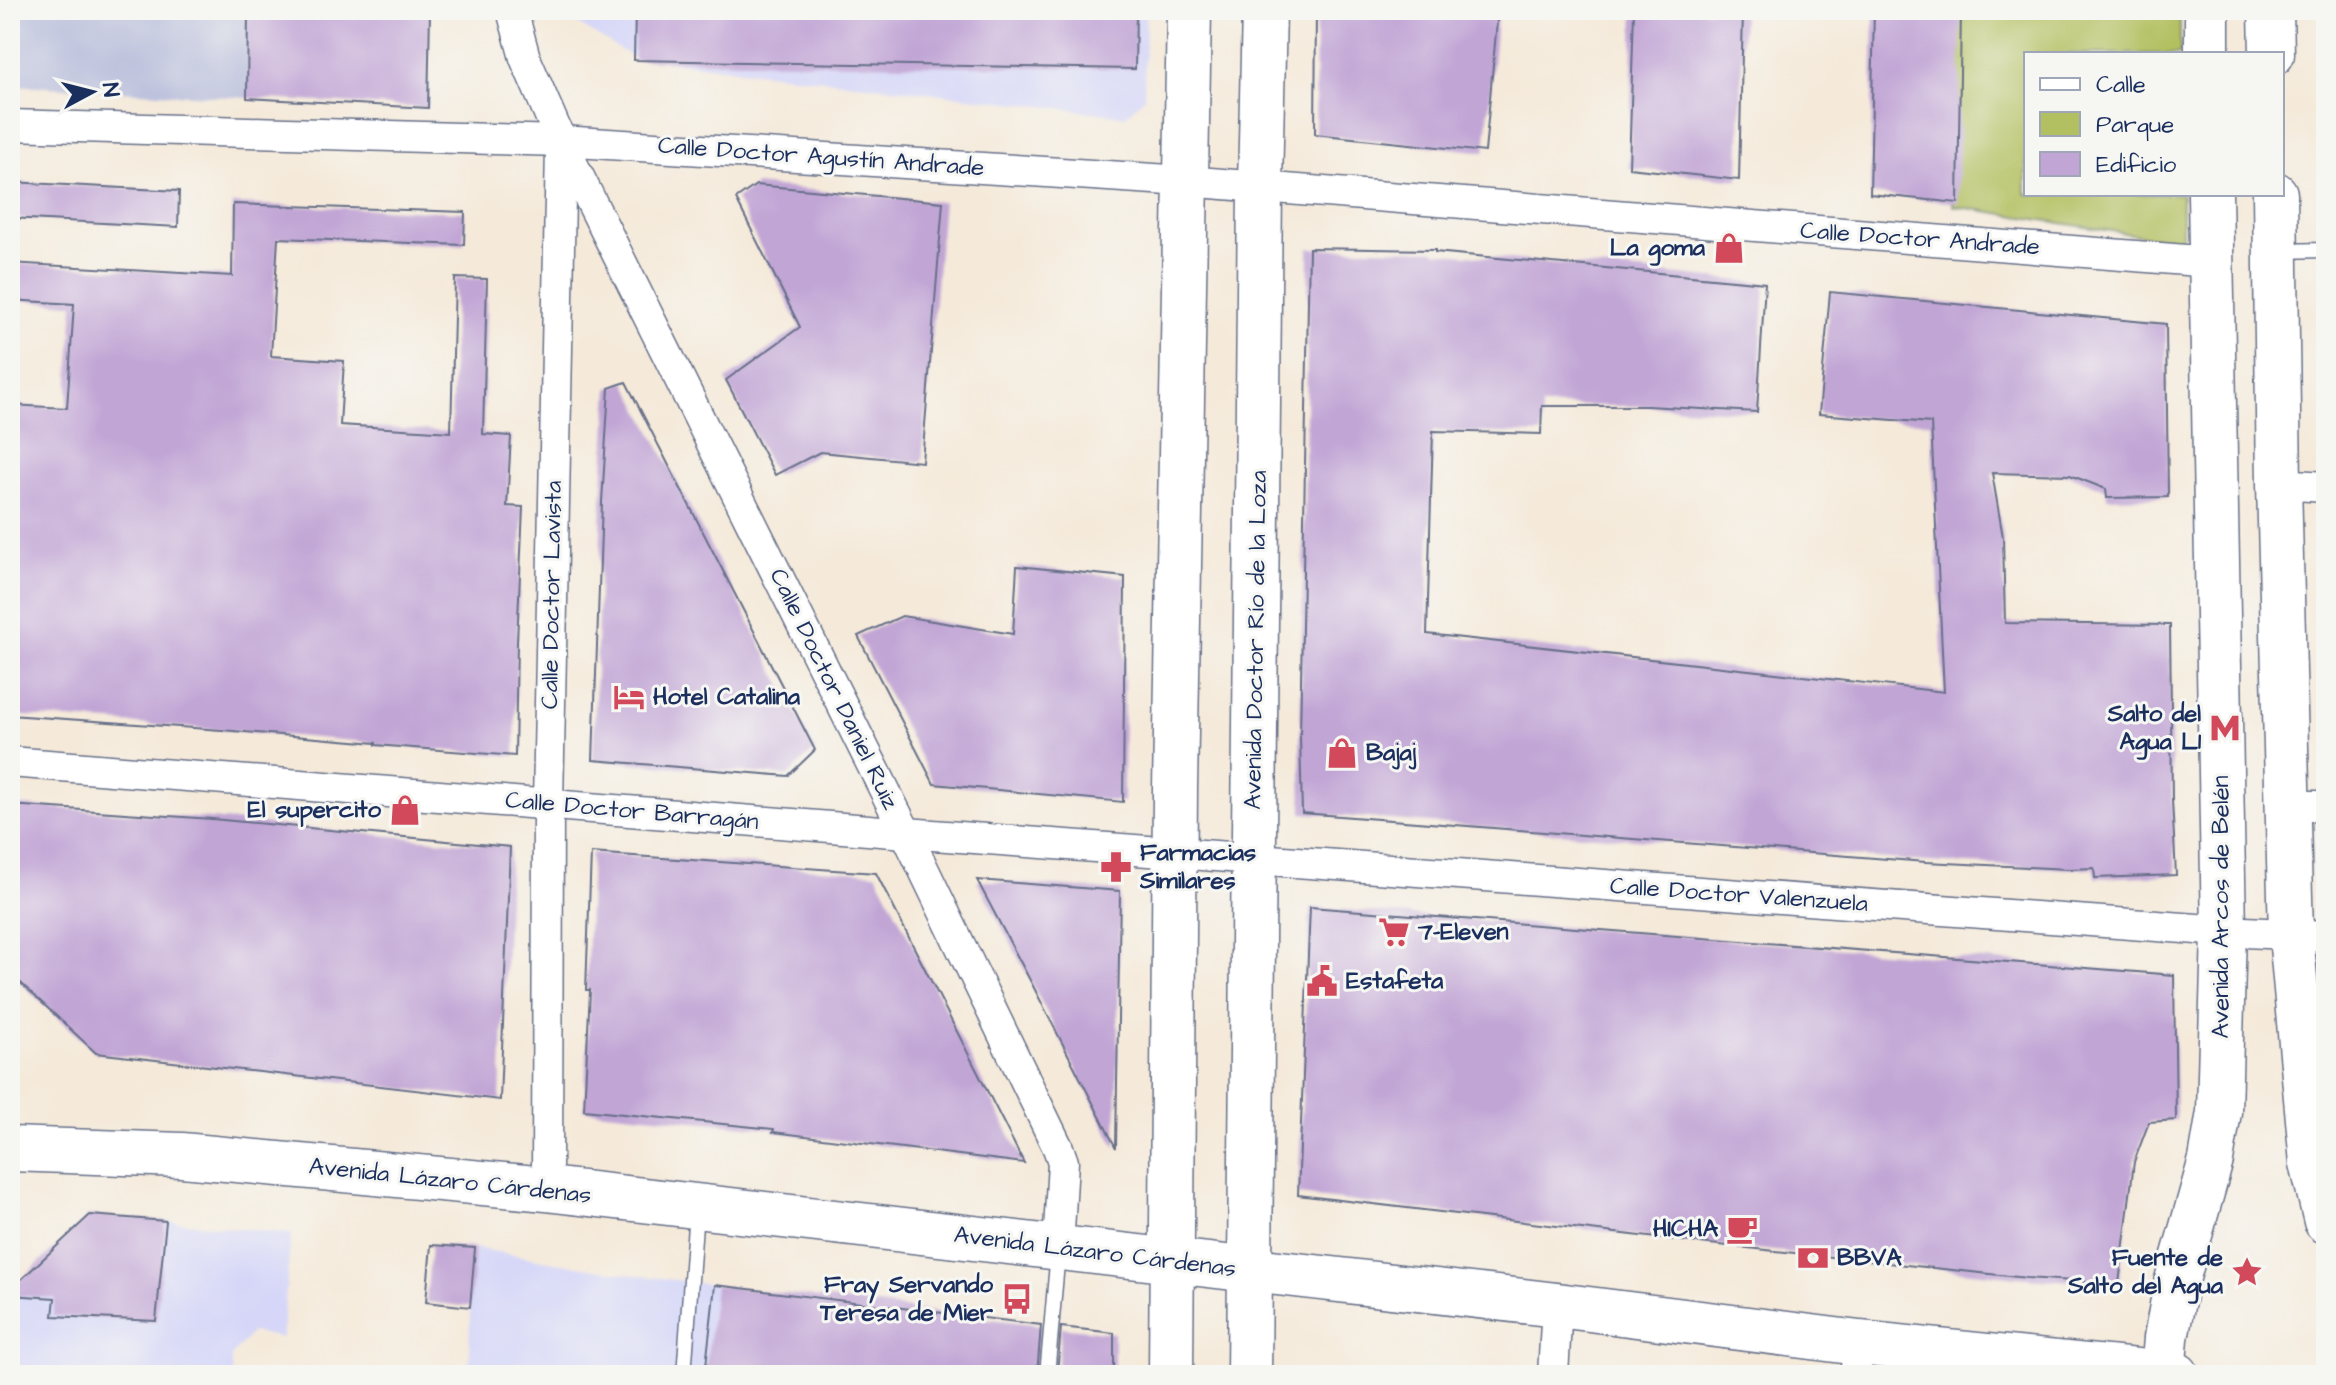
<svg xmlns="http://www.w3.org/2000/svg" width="2336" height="1385" font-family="'Architects Daughter',sans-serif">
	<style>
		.built { fill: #d6d7f8 }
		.industrial { fill: #bec2dd }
		.green { fill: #b3c061; stroke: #677860; stroke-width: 2 }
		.building { fill: #c1a5d5 }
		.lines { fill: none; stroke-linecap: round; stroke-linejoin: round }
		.service-casing { stroke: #677089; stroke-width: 17 }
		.minor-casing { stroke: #677089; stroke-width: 33 }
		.primary-casing { stroke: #677089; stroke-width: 47 }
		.service { stroke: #fff; stroke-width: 14 }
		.minor { stroke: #fff; stroke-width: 30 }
		.primary { stroke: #fff; stroke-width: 44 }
		.labels { text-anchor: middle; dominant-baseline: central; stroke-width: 6; stroke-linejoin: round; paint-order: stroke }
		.street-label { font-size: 24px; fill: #1b2f5e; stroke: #f6f6f2 }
		.poi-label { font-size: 24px; font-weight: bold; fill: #1b2f5e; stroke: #f6f6f2; text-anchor: end }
	</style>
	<rect width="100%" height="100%" fill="#f6f6f2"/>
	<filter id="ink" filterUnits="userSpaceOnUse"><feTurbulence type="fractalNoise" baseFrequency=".0125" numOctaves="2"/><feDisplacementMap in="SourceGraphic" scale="16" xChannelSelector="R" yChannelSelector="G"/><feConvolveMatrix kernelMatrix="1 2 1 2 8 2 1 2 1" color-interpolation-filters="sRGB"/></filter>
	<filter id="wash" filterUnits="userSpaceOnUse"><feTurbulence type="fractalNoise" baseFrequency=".006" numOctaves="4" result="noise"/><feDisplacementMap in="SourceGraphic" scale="32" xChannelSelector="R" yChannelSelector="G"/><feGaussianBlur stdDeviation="1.8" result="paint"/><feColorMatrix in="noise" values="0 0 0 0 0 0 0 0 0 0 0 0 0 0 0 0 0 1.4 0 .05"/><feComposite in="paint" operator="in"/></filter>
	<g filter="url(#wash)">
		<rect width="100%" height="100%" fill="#f5eada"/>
		<!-- built -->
		<g class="built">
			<polygon points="563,10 1146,10 1144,98 1125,116 632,57 563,15"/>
			<polygon points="166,1221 291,1234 282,1338 252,1332 231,1356 233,1375 19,1375 10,1324 10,1295 56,1292 54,1316 156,1321"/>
			<polygon points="475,1248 612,1272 715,1285 705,1375 469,1375 470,1307"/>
		</g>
		<!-- industrial -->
		<polygon class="industrial" points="10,10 248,10 247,98 10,85"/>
		<!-- green -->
		<polygon class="green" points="1958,10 2180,10 2180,54 2026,54 2026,194 2182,194 2182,242 1953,206"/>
		<g id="blocks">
			<!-- building -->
			<g class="building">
				<polygon points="248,10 430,10 428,108 247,98"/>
				<polygon points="635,10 1136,10 1135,69 634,60"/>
				<polygon points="1316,10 1498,10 1485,152 1315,134"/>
				<polygon points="1634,10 1743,10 1739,180 1629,168"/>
				<polygon points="1874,10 1961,10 1958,203 1870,194"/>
				<polygon points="10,182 179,191 178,227 10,218"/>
				<polygon points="756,185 943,202 922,462 820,452 775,475 726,380 800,327 736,199"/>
				<polygon points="233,204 465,212 464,245 278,238 271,356 344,361 340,425 451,432 455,278 487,279 483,434 511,436 507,506 523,507 517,642 515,756 376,745 376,743 222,730 10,715 10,405 67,408 74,304 10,300 10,263 232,276"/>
				<polygon points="1309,248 1435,250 1435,252 1765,283 1757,412 1647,406 1542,406 1541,434 1433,431 1427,634 1944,692 1931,423 1819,414 1830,292 2166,324 2168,497 2107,498 2106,489 2070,475 1992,473 2003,537 2005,623 2170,625 2172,800 2176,875 2095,878 2094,868 2069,869 1926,862 1302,813 1300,737"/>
				<polygon points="626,382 815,750 788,776 593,760 602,502 609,388"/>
				<polygon points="1017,566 1125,577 1123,802 934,784 858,636 902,616 1013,634"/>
				<polygon points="10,805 212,819 510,847 500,1100 96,1053 10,973"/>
				<polygon points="591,853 876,873 1024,1163 773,1132 774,1129 584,1110 590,990 586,990"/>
				<polygon points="977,880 1120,891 1116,1148 1032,984"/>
				<polygon points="1310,907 2174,975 2176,1120 2149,1122 2134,1162 2119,1284 2027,1278 1691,1242 1298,1195"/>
				<polygon points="90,1215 166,1221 156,1321 53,1316 55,1298 10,1295 10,1290"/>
				<polygon points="431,1245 475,1248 470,1307 426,1302"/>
				<polygon points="715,1285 1041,1325 1037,1375 705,1375"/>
				<polygon points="1061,1327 1114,1333 1114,1375 1057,1375"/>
			</g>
		</g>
	</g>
	<g filter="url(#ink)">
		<use href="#blocks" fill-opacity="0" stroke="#677089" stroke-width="2"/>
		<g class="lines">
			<defs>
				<g id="service">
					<polyline points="2278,251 2326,250"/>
					<polyline points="684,1375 696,1211"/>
					<polyline points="1047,1375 1058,1252"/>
				</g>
				<g id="minor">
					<polyline points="512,10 525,58 561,141 906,833 1058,1148 1063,1162 1058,1248"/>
					<polyline points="10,125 561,141 1185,181 2211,262"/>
					<polyline points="2279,484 2326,487"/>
					<polyline points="10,762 906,833 2224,931 2326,936"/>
					<polyline points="2287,806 2326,806"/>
					<polyline points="547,1189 548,804 561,147"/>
					<polyline points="1553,1375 1557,1305"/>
					<polyline points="1855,1375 1859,1343"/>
				</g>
				<g id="primary">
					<polyline points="2207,10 2207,54"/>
					<polyline points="2271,10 2272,54"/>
					<polyline points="2275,194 2279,484 2291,935 2312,1163 2326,1221"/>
					<polyline points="10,1149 182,1155 547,1189 1557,1305 1859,1343 2177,1375"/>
					<polyline points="1171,1375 1175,788 1189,10"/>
					<polyline points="1249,1375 1260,186 1264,10"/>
					<polyline points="2163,1375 2166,1338 2176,1284 2211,1160 2219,1112 2224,931 2210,194"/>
				</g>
			</defs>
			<!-- service casing -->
			<use href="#service" class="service-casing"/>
			<!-- minor casing -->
			<use href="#minor" class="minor-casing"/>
			<!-- primary casing -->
			<use href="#primary" class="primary-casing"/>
			<!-- service -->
			<use href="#service" class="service"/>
			<!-- minor -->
			<use href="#minor" class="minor"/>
			<!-- primary -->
			<use href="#primary" class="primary"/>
		</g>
	</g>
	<!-- icons -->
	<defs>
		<symbol id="shop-bare" viewBox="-9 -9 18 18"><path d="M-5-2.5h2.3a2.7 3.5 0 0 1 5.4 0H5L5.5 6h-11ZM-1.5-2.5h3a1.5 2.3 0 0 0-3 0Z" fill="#d1495b" stroke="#f6f6f2" stroke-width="2.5" paint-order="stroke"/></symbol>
		<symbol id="hotel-bare" viewBox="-9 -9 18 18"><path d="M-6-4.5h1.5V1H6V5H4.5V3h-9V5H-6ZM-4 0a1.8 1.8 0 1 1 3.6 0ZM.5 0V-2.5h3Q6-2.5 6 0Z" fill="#d1495b" stroke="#f6f6f2" stroke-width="2.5" paint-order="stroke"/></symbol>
		<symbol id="metro-bare" viewBox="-9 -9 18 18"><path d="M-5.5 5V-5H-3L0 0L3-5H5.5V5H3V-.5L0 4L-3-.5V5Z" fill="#d1495b" stroke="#f6f6f2" stroke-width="2.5" paint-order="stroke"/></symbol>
		<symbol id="pharmacy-bare" viewBox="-9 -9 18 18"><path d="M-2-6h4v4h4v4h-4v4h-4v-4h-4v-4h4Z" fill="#d1495b" stroke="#f6f6f2" stroke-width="2.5" paint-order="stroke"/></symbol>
		<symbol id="supermarket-bare" viewBox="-9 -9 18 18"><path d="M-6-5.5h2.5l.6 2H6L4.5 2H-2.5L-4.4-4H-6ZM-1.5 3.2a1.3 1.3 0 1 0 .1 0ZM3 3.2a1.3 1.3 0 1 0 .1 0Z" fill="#d1495b" stroke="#f6f6f2" stroke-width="2.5" paint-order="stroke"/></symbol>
		<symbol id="civic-bare" viewBox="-9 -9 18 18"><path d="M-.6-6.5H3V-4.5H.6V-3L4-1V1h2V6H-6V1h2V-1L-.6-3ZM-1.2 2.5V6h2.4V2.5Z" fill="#d1495b" stroke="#f6f6f2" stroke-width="2.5" paint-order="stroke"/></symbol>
		<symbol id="cafe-bare" viewBox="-9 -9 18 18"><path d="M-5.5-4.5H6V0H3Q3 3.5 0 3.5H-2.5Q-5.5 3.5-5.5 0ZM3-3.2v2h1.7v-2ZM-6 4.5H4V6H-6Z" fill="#d1495b" stroke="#f6f6f2" stroke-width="2.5" paint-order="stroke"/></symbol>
		<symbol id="bank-bare" viewBox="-9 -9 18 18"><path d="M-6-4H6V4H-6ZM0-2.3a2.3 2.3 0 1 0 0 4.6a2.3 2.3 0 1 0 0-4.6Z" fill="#d1495b" stroke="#f6f6f2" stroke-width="2.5" paint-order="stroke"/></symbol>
		<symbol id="sight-bare" viewBox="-9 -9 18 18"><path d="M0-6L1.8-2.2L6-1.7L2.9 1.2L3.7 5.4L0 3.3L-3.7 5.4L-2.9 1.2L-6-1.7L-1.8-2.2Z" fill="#d1495b" stroke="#f6f6f2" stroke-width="2.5" paint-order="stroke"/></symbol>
		<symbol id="bus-bare" viewBox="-9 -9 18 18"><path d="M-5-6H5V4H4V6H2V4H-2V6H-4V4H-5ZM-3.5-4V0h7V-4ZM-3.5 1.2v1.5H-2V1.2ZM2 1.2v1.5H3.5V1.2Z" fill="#d1495b" stroke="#f6f6f2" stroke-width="2.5" paint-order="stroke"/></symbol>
	</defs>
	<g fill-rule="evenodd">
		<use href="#shop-bare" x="1707" y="226" width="44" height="44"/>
		<use href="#hotel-bare" x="607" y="675" width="44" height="44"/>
		<use href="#metro-bare" x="2203" y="706" width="44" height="44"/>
		<use href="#shop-bare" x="1320" y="731" width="44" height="44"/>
		<use href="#shop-bare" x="383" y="788" width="44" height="44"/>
		<use href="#pharmacy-bare" x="1094" y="845" width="44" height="44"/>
		<use href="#supermarket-bare" x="1372" y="910" width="44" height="44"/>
		<use href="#civic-bare" x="1300" y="959" width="44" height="44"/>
		<use href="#cafe-bare" x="1720" y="1207" width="44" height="44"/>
		<use href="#bank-bare" x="1791" y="1236" width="44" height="44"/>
		<use href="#sight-bare" x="2225" y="1250" width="44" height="44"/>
		<use href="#bus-bare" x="995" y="1277" width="44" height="44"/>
	</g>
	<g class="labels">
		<!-- street labels -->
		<g class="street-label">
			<text transform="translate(821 157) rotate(4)">Calle Doctor Agustín Andrade</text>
			<text transform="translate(1920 239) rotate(4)">Calle Doctor Andrade</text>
			<text transform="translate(552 595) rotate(-89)">Calle Doctor Lavista</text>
			<text transform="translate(1256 640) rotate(-89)">Avenida Doctor Río de la Loza</text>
			<text transform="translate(834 689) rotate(64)">Calle Doctor Daniel Ruiz</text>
			<text transform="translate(632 811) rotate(5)">Calle Doctor Barragán</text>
			<text transform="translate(1739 895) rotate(4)">Calle Doctor Valenzuela</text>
			<text transform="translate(2221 907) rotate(-90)">Avenida Arcos de Belén</text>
			<text transform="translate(450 1181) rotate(6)">Avenida Lázaro Cárdenas</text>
			<text transform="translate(1095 1252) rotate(7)">Avenida Lázaro Cárdenas</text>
		</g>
		<!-- poi labels -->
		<g class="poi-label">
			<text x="1705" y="248">La goma</text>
			<text x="653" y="697" text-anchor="start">Hotel Catalina</text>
			<text x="2201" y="714">Salto del<tspan x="2201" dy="28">Agua L1</tspan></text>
			<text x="1366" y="753" text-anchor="start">Bajaj</text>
			<text x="381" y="810">El supercito</text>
			<text x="1140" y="853" text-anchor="start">Farmacias<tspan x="1140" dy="28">Similares</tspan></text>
			<text x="1418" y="932" text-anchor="start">7-Eleven</text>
			<text x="1346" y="981" text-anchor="start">Estafeta</text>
			<text x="1718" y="1229">HICHA</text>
			<text x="1837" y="1258" text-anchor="start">BBVA</text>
			<text x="2223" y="1258">Fuente de<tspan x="2223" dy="28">Salto del Agua</tspan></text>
			<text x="993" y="1285">Fray Servando<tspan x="993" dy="28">Teresa de Mier</tspan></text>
		</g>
	</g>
	<!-- margin -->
	<rect width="2336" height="1385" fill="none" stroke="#f6f6f2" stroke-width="40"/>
	<!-- legend -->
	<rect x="2024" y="52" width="260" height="144" fill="#f6f6f2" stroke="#9ea6b7" stroke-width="2"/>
	<rect x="2040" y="78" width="40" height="12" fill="#ffffff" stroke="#9ea6b7" stroke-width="2"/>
	<text x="2096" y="92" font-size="24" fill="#1b2f5e">Calle</text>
	<rect x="2040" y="112" width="40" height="24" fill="#b3c061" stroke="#9ea6b7" stroke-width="2"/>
	<text x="2096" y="132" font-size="24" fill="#1b2f5e">Parque</text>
	<rect x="2040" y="152" width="40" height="24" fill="#c1a5d5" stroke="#9ea6b7" stroke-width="2"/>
	<text x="2096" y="172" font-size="24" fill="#1b2f5e">Edificio</text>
	<!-- north arrow -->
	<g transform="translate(92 92) rotate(83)" stroke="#f6f6f2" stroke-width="6" paint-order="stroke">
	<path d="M0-6L14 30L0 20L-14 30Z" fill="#1b2f5e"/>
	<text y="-12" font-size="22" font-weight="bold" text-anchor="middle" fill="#1b2f5e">N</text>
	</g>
</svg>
